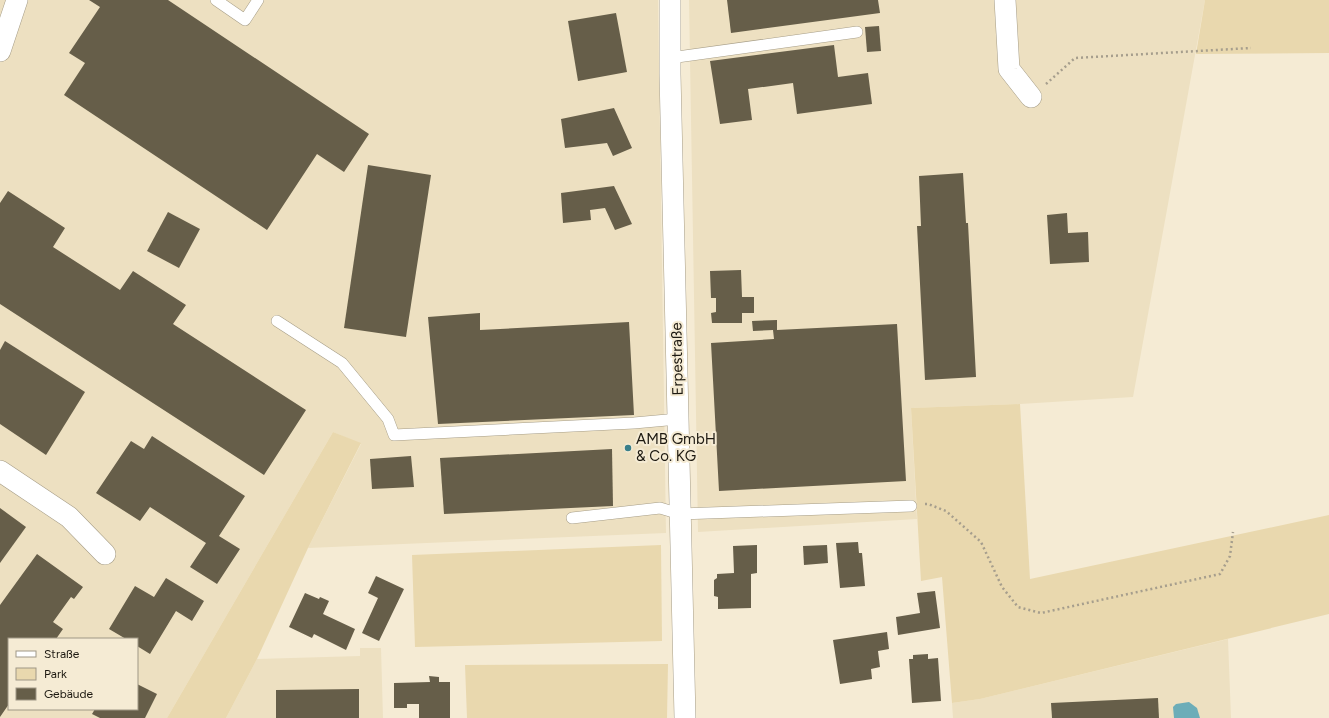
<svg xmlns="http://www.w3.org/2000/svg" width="1329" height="718" font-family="Figtree,sans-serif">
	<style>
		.built { fill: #ede0c1; fill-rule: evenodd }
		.green { fill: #e9d8ae }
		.water { fill: #6cadb8 }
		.building { fill: #665e49 }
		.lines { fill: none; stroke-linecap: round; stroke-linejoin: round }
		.service-casing { stroke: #a69d87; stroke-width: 12 }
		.minor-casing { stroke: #a69d87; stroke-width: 22 }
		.path { stroke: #a69e8d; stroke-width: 2.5; stroke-dasharray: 2 3; stroke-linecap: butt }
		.service { stroke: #fff; stroke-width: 11 }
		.minor { stroke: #fff; stroke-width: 21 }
		.poi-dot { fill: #397f8a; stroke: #f5ebd4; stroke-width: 1.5 }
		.labels { text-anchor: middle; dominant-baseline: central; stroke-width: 4; stroke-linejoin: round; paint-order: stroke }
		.street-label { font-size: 15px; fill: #1d1911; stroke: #f5ebd4 }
		.poi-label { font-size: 15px; fill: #1d1911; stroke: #f5ebd4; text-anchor: start }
	</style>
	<rect width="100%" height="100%" fill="#f5ebd4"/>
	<!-- built -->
	<g class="built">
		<path d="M0,0H658L666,533L308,548L361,444L333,432L167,718H0ZM9,639H137V709H9Z"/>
		<polygon points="689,0 1205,0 1133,397 1020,404 911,408 917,519 698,532"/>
		<polygon points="1228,639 1231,718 953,718 952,703 980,699"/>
		<polygon points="360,648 381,648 383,718 226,718 257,659 360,656"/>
	</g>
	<!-- green -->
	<g class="green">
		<polygon points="1205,0 1329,0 1329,53 1196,54"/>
		<polygon points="1020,404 1030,579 1329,515 1329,614 980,699 952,703 942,577 921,581 911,408"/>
		<polygon points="333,432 361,443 308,548 257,659 226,718 167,718"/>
		<polygon points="661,545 662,641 415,647 412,555"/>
		<polygon points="668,664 667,718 467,718 465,665"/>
	</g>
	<!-- water -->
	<polygon class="water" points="1189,702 1197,708 1200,718 1174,718 1173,707 1176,704"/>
	<!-- building -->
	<g class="building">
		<polygon points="89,0 168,0 369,134 344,172 317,154 267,230 64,95 85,63 69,53 100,7"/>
		<polygon points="727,0 878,0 880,13 731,33"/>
		<polygon points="616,13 627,72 578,81 568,21"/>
		<polygon points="879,26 881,51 867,52 865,27"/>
		<polygon points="834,45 838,77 868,73 872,104 797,114 793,83 748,89 752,120 720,124 710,61"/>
		<polygon points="614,108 632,148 613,156 607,143 565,148 561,119"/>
		<polygon points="368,165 431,175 406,337 344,328"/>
		<polygon points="963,173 966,223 968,223 976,377 925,380 917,226 921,226 919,176"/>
		<polygon points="614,186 632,224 615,230 605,208 590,210 591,220 563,223 561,193"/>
		<polygon points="8,191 65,228 53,247 120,290 133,271 186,305 173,324 306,410 264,475 0,304 0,203"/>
		<polygon points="168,212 200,229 179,268 147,251"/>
		<polygon points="1067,213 1068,233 1088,232 1089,262 1050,264 1047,215"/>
		<polygon points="741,270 742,297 754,297 754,313 742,313 742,323 712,323 711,313 716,312 716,298 711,298 710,271"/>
		<polygon points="480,313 480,330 629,322 634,415 438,424 428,317"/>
		<polygon points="777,320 777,330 897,324 906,481 719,491 711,343 774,339 773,330 753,331 752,321"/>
		<polygon points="5,341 85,392 46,455 0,424 0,350"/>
		<polygon points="152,436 245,496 219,536 240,549 217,584 190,567 206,543 150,507 140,521 96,493 131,441 144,449"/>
		<polygon points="612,449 613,506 444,514 440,458"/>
		<polygon points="411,456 414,487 372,489 370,459"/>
		<polygon points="0,508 26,527 0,563"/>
		<polygon points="858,542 859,553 862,553 865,586 840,588 836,543"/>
		<polygon points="757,545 757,573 751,574 751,608 718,609 718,597 714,596 714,580 717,578 717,574 734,573 733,546"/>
		<polygon points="827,545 828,563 804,565 803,546"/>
		<polygon points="37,554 83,587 74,599 71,597 53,622 63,629 56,639 9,639 9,704 0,717 0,605"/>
		<polygon points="376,576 404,589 379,641 362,633 378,598 368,593"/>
		<polygon points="166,578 204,601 192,621 176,611 150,654 137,646 137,639 126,639 109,629 135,586 154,597"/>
		<polygon points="935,591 940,628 898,635 896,617 920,613 917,593"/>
		<polygon points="305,593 319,599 320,597 329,601 323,614 355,629 346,650 314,634 312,638 289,627"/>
		<polygon points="887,632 889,649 878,651 880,667 871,669 872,679 840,684 833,640"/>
		<polygon points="928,654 928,659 938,658 941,701 912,703 909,659 913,659 913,655"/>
		<polygon points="429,676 439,677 439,682 450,682 450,718 419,718 419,704 407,704 407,708 394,708 394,683 430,682"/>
		<polygon points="137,684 157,694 145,718 100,718 92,714 95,709 137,709"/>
		<polygon points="359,689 359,718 276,718 276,690"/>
		<polygon points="1158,698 1159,718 1052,718 1051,703"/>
	</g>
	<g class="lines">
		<defs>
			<g id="service">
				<polyline points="216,0 245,20 258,0"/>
				<polyline points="670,58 857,32"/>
				<polyline points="277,321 342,363 388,419 394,435 634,423 678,419"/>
				<polyline points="572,518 660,508 680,514 911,506"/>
			</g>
			<g id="minor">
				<polyline points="670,0 670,74 685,718"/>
				<polyline points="1005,0 1009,69 1031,97"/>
				<polyline points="0,51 17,0"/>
				<polyline points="0,471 69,517 105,554"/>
			</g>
		</defs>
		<!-- service casing -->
		<use href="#service" class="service-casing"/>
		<!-- minor casing -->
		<use href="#minor" class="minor-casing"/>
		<!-- path -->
		<g class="path">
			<polyline points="1046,84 1075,58 1251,48"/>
			<polyline points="925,504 928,504 946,511 981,542 1002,587 1018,607 1041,613 1220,574 1230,556 1233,532"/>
		</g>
		<!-- service -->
		<use href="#service" class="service"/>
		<!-- minor -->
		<use href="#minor" class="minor"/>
	</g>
	<!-- markers -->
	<circle class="poi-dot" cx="628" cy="448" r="4"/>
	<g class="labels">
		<!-- street labels -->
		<g class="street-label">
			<text transform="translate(677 359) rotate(-91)">Erpestraße</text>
		</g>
		<!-- poi labels -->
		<g class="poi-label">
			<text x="636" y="439">AMB GmbH<tspan x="636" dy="17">&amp; Co. KG</tspan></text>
		</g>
	</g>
	<!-- legend -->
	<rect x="8" y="638" width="130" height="72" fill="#f5ebd4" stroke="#9f9786"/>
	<rect x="16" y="651" width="20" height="6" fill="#ffffff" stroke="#9f9786"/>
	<text x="44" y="658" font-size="12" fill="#1d1911">Straße</text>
	<rect x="16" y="668" width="20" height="12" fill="#e9d8ae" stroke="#9f9786"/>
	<text x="44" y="678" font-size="12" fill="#1d1911">Park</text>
	<rect x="16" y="688" width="20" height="12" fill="#665e49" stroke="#9f9786"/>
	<text x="44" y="698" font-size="12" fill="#1d1911">Gebäude</text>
</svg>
